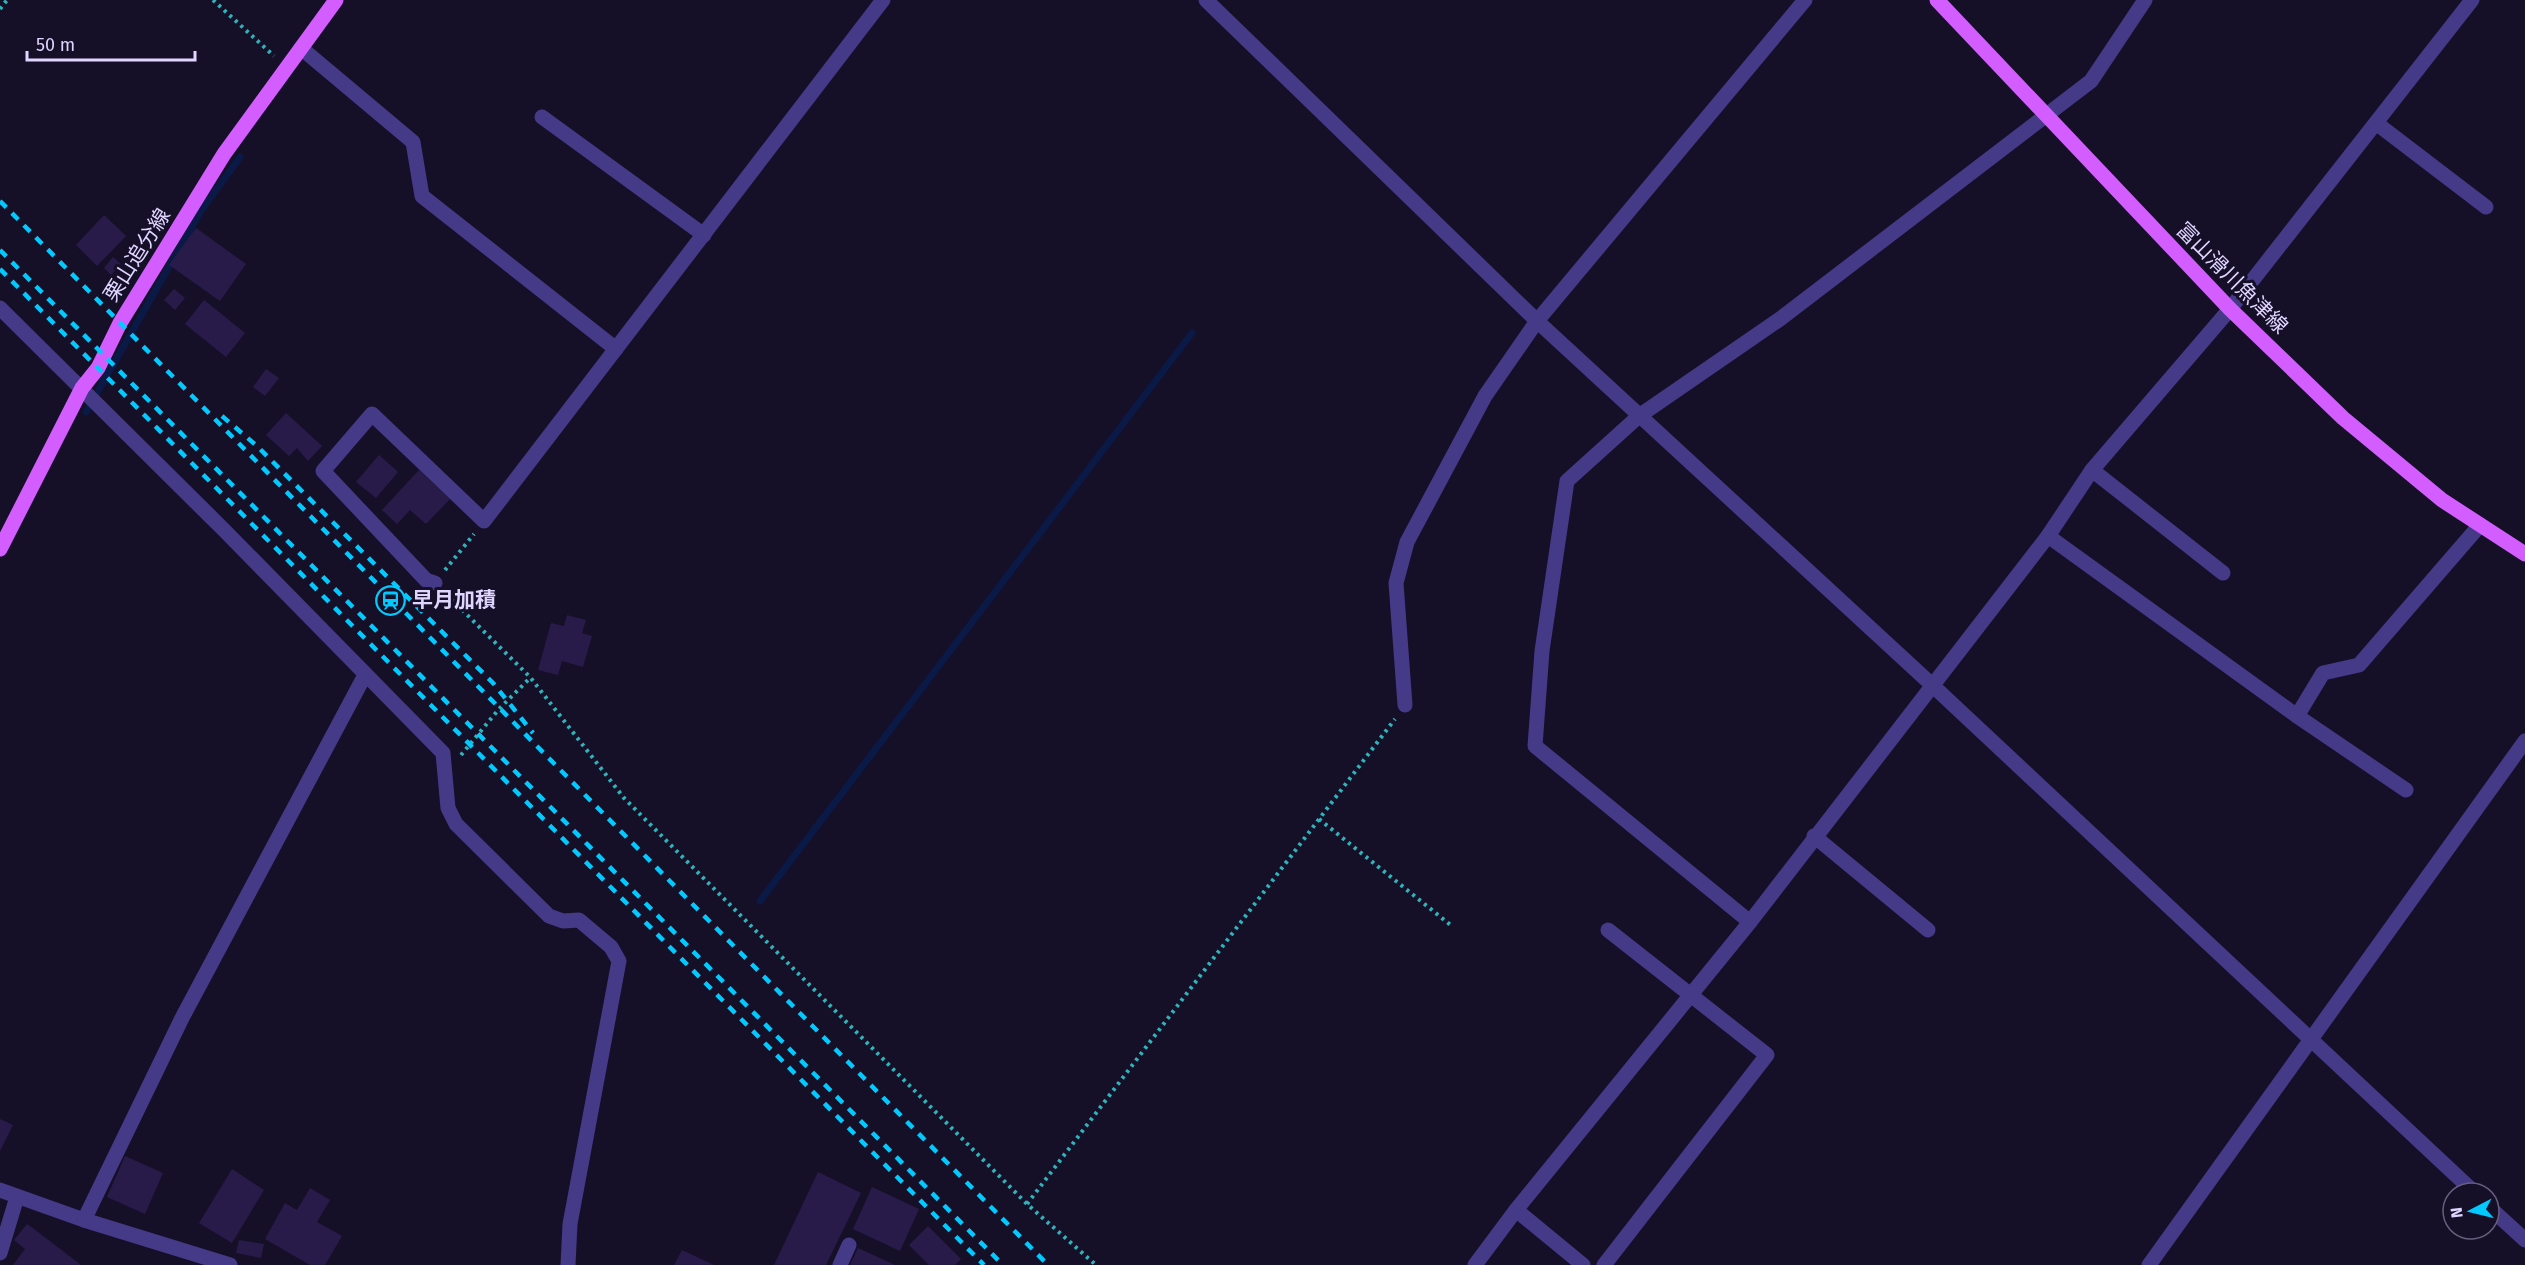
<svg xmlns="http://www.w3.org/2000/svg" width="2525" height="1265" font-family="'Fira Sans','Noto Sans JP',sans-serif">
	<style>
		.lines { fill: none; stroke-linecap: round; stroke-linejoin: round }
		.stream { stroke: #0a1946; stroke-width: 7 }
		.building { fill: #291b49 }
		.path { stroke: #2eb4bb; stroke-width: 4; stroke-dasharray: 3 4.5; stroke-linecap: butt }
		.minor { stroke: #453a87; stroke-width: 15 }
		.major { stroke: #d45dff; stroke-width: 15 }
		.rail { stroke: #02caff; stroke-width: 4.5; stroke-dasharray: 9 8; stroke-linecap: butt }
		.labels { text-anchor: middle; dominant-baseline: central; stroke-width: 6; stroke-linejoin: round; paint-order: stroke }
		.street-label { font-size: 21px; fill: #dfd6ff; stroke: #160f28 }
		.poi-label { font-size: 21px; font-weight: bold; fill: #dfd6ff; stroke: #160f28; text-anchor: start }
	</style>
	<rect width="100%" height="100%" fill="#160f28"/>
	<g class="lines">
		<!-- stream -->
		<g class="stream">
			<polyline points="86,412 201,211 240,157"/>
			<polyline points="760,901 1192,333"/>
		</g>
	</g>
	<!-- building -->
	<g class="building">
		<polygon points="104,215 126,236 97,266 76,245"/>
		<polygon points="196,228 246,264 220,301 169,265"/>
		<polygon points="113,257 121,264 111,275 104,268"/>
		<polygon points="174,289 185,298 175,310 164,300"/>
		<polygon points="204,300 245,333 226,357 185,324"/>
		<polygon points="266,369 279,378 265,396 253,387"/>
		<polygon points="286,413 322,446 308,461 297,448 289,456 266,435"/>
		<polygon points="379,455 398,472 376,498 356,482"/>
		<polygon points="419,470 450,499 426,524 410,510 397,524 382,510"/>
		<polygon points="567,615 586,620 582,633 592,636 583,667 562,661 558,675 538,670 551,623 564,626"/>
		<polygon points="0,1119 13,1125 0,1151"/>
		<polygon points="125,1156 163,1173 145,1214 107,1197"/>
		<polygon points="232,1169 264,1190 232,1243 199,1223"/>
		<polygon points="818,1172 861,1193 826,1265 774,1265"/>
		<polygon points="872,1187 919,1209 900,1251 853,1229"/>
		<polygon points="310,1188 330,1200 317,1222 342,1236 325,1265 310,1265 265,1239 285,1203 297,1210"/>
		<polygon points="27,1224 38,1232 81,1265 13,1265 25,1249 14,1240"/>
		<polygon points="928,1226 961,1259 955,1265 929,1265 909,1245"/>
		<polygon points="239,1240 264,1244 261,1258 236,1253"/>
		<polygon points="858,1248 895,1265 850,1265"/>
		<polygon points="682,1250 714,1265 674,1265"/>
	</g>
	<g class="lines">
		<!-- path -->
		<g class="path">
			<polyline points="213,0 274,56"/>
			<polyline points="0,9 7,0"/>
			<polyline points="445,570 474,534"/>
			<polyline points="446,594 530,677 624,798 1027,1204 1096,1265"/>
			<polyline points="461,755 499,709 530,678"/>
			<polyline points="1319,819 1453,927"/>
			<polyline points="1027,1204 1395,719"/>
		</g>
		<!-- minor -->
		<g class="minor">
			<polyline points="1206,0 1537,321 1931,684 2475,1193"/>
			<polyline points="301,48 413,142 422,196 616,349"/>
			<polyline points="542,117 704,235"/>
			<polyline points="2376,123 2486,207"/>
			<polyline points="0,308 224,530 443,753 448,808 456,824 549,916 563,921 579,920 611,947 619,961 570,1224 568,1265"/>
			<polyline points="2092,470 2223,573"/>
			<polyline points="2048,536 2297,716"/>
			<polyline points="435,583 426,580 323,471 372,414 484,521 883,0"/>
			<polyline points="1405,705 1396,583 1407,542 1485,396 1537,321 1805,0"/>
			<polyline points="2406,790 2297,716 2323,673 2359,665 2480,525"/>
			<polyline points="1814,836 1928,930"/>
			<polyline points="1750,922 1535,746 1542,651 1567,481 1639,416 1780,319 2091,81 2145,0"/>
			<polyline points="0,1190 84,1220 230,1265"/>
			<polyline points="2489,1207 2525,1240"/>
			<polyline points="1516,1210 1583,1265"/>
			<polyline points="84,1220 182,1018 365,675"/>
			<polyline points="0,1253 17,1197"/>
			<polyline points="840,1265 849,1245"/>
			<polyline points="1475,1265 1516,1210 1750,922 2048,536 2092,470 2230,309 2472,0"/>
			<polyline points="1604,1265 1767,1055 1608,930"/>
			<polyline points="2149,1265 2525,741"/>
		</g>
		<!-- major -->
		<g class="major">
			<polyline points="1937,0 2230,309 2343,418 2442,500 2525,554"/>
			<polyline points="0,549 82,388 98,368 120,323 224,154 336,0"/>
		</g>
		<!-- rail -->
		<g class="rail">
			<polyline points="0,201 1048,1265"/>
			<polyline points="0,250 1003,1265"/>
			<polyline points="0,269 984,1265"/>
			<polyline points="222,416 257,446 493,683 533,733"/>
		</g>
	</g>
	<!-- icons -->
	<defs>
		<symbol id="station-ring" viewBox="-11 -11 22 22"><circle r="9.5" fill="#160f28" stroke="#02caff" stroke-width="1.5"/><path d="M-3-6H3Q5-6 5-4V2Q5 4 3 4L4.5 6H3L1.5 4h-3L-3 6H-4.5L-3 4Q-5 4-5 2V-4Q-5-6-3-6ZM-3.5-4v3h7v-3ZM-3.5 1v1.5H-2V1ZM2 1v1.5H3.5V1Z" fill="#02caff"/></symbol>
	</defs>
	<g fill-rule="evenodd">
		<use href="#station-ring" x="374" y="584" width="33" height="33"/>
	</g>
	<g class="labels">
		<!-- street labels -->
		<g class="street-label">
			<text transform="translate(137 255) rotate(-58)">栗山追分線</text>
			<text transform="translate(2232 278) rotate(45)">富山滑川魚津線</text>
		</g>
		<!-- poi labels -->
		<g class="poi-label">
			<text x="412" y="600">早月加積</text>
		</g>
	</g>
	<!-- north arrow -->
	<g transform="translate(2471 1211) rotate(263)"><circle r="28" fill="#160f28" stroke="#665f7e" stroke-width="1.5"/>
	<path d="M0-4.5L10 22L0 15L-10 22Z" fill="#02caff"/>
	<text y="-9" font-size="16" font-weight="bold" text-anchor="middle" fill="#dfd6ff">N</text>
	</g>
	<!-- scale -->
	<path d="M27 51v9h168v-9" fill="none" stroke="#dfd6ff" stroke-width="3"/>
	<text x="36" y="51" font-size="18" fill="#dfd6ff" stroke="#160f28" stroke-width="4.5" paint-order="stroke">50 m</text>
</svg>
